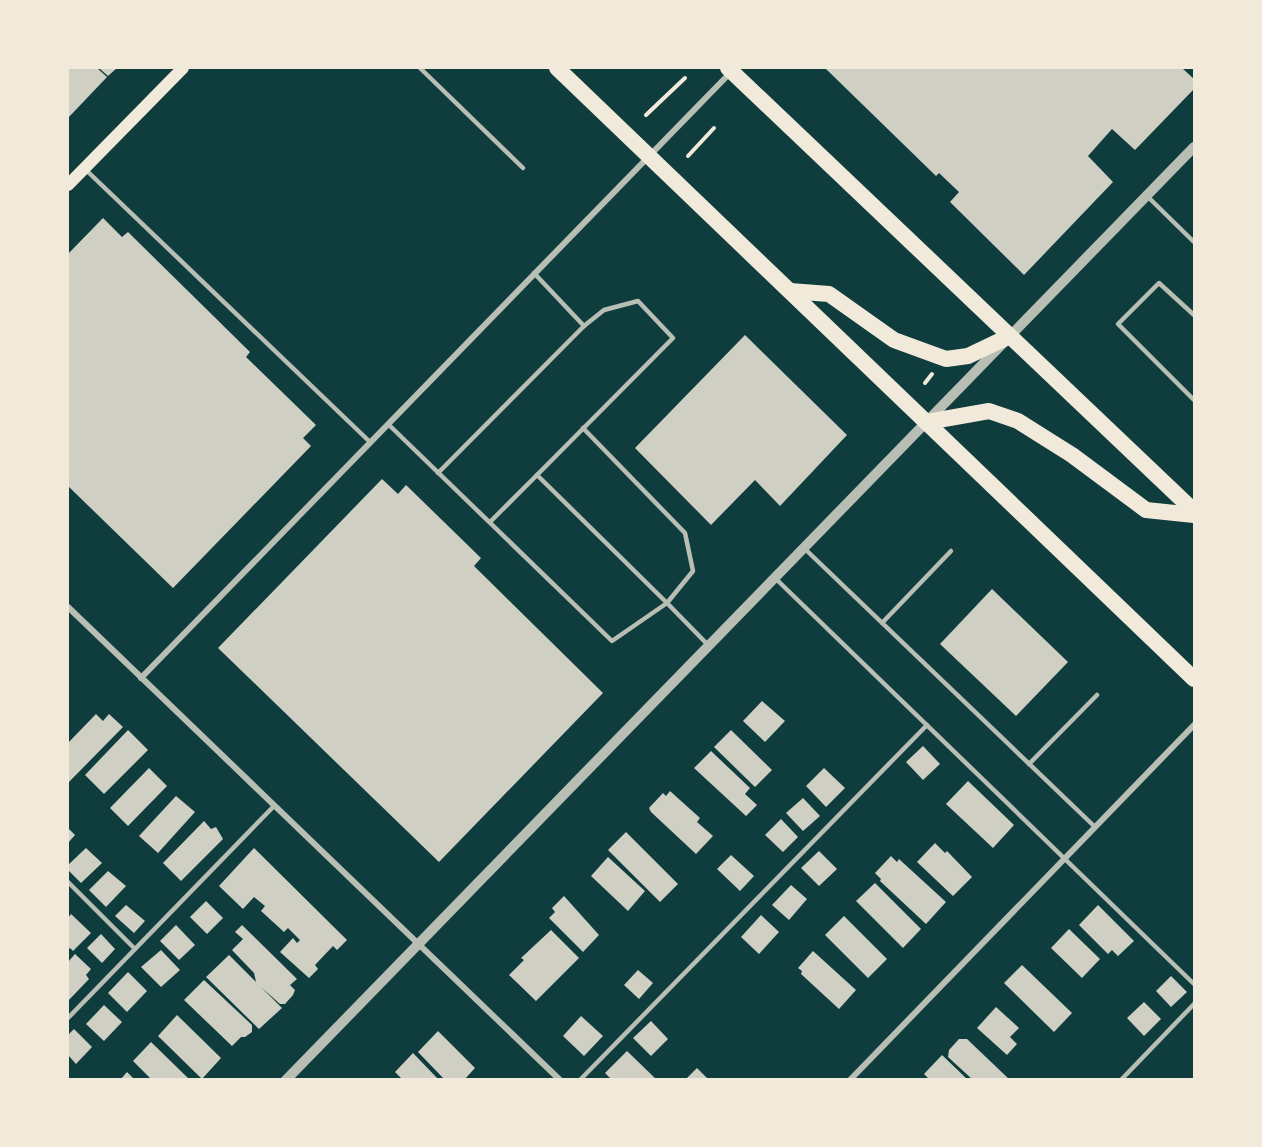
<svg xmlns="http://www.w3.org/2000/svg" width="1262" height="1147" font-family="Inter,sans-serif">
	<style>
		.building { fill: #cfcfc3 }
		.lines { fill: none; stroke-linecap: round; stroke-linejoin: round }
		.path { stroke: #f1e9da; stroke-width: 4 }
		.service { stroke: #b8beb3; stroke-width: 4.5 }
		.minor { stroke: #b8beb3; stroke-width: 6 }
		.tertiary { stroke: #b8beb3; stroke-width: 10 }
		.secondary { stroke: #f1e9da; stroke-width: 12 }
		.trunk { stroke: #f1e9da; stroke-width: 16 }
	</style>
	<rect width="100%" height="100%" fill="#0f3d3e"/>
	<!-- building -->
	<g class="building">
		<polygon points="68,68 97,68 107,77 68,118"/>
		<polygon points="99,68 117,68 108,76"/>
		<polygon points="825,68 1182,68 1194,79 1194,89 1135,150 1112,129 1088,156 1113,182 1024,275 950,202 959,192 939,173 936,176"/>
		<polygon points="103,218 122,237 128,232 250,352 246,357 316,425 303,438 311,446 173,588 68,486 68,254"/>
		<polygon points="745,335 847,435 780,506 755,480 711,525 635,448"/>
		<polygon points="382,479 398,494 406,485 481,558 474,566 603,693 439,862 218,648"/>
		<polygon points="992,589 1068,662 1016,716 940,644"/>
		<polygon points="762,701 785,721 765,742 743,721"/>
		<polygon points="96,714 103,721 109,714 123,727 68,783 68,743"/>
		<polygon points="128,730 148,750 104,794 85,775"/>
		<polygon points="731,730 772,770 755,787 714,747"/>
		<polygon points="923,746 940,764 923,780 906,762"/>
		<polygon points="711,751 750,788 745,794 757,805 746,816 694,768"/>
		<polygon points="149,768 167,786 128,826 110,808"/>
		<polygon points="824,768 845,788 826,807 806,786"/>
		<polygon points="968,781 1014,825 993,848 946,804"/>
		<polygon points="670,791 700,818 697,822 713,836 696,854 651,812 649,808 663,793 666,796"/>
		<polygon points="176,796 195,812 158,853 139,836"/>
		<polygon points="803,798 820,816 803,831 786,813"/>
		<polygon points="781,819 798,837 783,852 765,835"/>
		<polygon points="204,821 211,829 216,827 223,839 181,881 163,863"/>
		<polygon points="68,828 75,835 68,843"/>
		<polygon points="626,832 678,884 660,902 608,850"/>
		<polygon points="935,843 945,853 947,851 972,877 953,896 917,862"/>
		<polygon points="86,848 102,863 81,883 68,870 68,865"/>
		<polygon points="254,848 347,940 337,950 333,946 315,965 318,969 309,978 280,952 293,938 297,943 300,940 288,928 284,932 261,911 265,906 254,897 243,909 219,886"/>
		<polygon points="819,851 837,869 819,886 801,868"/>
		<polygon points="731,855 754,876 740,891 717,869"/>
		<polygon points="891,856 897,862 899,859 946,902 926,924 880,881 881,879 875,873"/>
		<polygon points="608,857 645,891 628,911 591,876"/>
		<polygon points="108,871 126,886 106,907 89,890"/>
		<polygon points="875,883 921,929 903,948 856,901"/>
		<polygon points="791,885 807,899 789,920 772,905"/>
		<polygon points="564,896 599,935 583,952 549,918 555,912 552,908"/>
		<polygon points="206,901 223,918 207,934 190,917"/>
		<polygon points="126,905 145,921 134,933 115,916"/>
		<polygon points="1098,905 1134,941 1118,956 1112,950 1108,954 1079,925"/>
		<polygon points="71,914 91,933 73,951 70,948 68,950 68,918"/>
		<polygon points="761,915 779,932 759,954 741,937"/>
		<polygon points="844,916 887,959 868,978 825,935"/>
		<polygon points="176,925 195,945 179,960 160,941"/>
		<polygon points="242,925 297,979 290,985 295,990 293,995 285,1004 280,1004 261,987 282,1008 259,1029 206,977 229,955 256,982 254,973 232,950 243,939 235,932"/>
		<polygon points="1069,929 1100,959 1082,978 1051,948"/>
		<polygon points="551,930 579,958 536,1001 509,975 524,960 521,958"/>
		<polygon points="101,934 115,949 102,963 87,948"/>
		<polygon points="161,950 180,970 161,987 141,967"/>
		<polygon points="813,951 856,990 839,1009 801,974 802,971 798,968"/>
		<polygon points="75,954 91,969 86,975 89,979 68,1001 68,962"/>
		<polygon points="1022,965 1072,1013 1054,1032 1004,983"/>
		<polygon points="638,970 653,983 639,999 624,985"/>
		<polygon points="128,972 147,991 127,1012 108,993"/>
		<polygon points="1171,976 1187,992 1171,1007 1156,991"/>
		<polygon points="204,980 252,1025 252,1032 245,1037 241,1037 232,1046 184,1000"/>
		<polygon points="1144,1002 1161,1019 1144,1036 1127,1018"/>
		<polygon points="104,1005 122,1022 104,1041 86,1024"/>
		<polygon points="996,1007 1019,1028 1010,1037 1017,1044 1007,1055 977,1028"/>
		<polygon points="177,1015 221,1058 202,1079 158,1036"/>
		<polygon points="581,1016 603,1036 584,1056 563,1036"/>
		<polygon points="651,1021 668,1039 651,1056 633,1038"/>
		<polygon points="74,1029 92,1047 76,1064 68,1055 68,1035"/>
		<polygon points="438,1031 475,1068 464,1080 445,1080 418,1052"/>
		<polygon points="959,1039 967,1039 1010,1080 973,1080 948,1057 949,1050"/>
		<polygon points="151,1042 190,1080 152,1080 133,1061"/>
		<polygon points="627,1051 657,1080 612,1080 605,1073"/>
		<polygon points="413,1053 439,1080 403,1080 395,1072"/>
		<polygon points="942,1055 968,1080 930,1080 924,1074"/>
		<polygon points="697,1068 709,1080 685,1080"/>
		<polygon points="127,1072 135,1080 120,1080"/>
	</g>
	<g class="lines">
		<!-- path -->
		<g class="path">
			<polyline points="646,115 685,78"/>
			<polyline points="688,156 714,128"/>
			<polyline points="925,383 932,374"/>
		</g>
		<!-- service -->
		<g class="service">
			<polyline points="420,68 523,168"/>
			<polyline points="86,170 370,442"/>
			<polyline points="1147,196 1194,242"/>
			<polyline points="534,273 584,326"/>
			<polyline points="1194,315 1159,283 1118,324 1194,400"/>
			<polyline points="388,424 612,641 667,603 708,645"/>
			<polyline points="438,473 584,326 604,310 638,301 673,338 537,475 667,603 693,571 685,533 583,428"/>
			<polyline points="490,522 537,475"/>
			<polyline points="805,549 1095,827"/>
			<polyline points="775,578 1194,984"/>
			<polyline points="882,623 951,551"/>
			<polyline points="1029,764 1097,695"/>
			<polyline points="68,882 135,949"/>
			<polyline points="68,1018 274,806"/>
			<polyline points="580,1080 927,725"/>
			<polyline points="1121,1080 1194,1004"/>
		</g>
		<!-- minor -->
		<g class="minor">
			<polyline points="68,607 560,1080"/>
			<polyline points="141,678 731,72"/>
			<polyline points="850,1080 1194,725"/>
		</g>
		<!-- tertiary -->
		<polyline class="tertiary" points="286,1080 1194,147"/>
		<!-- secondary -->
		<polyline class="secondary" points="68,185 183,68"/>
		<!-- trunk -->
		<g class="trunk">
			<polyline points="557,68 1194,679"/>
			<polyline points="728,68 1194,511"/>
			<polyline points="790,291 829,294 894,340 946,359 968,356 1010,336"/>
			<polyline points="927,422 989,411 1018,421 1072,455 1146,510 1194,515"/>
		</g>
	</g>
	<!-- border -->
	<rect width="1262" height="1147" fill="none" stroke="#f1e9da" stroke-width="138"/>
</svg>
